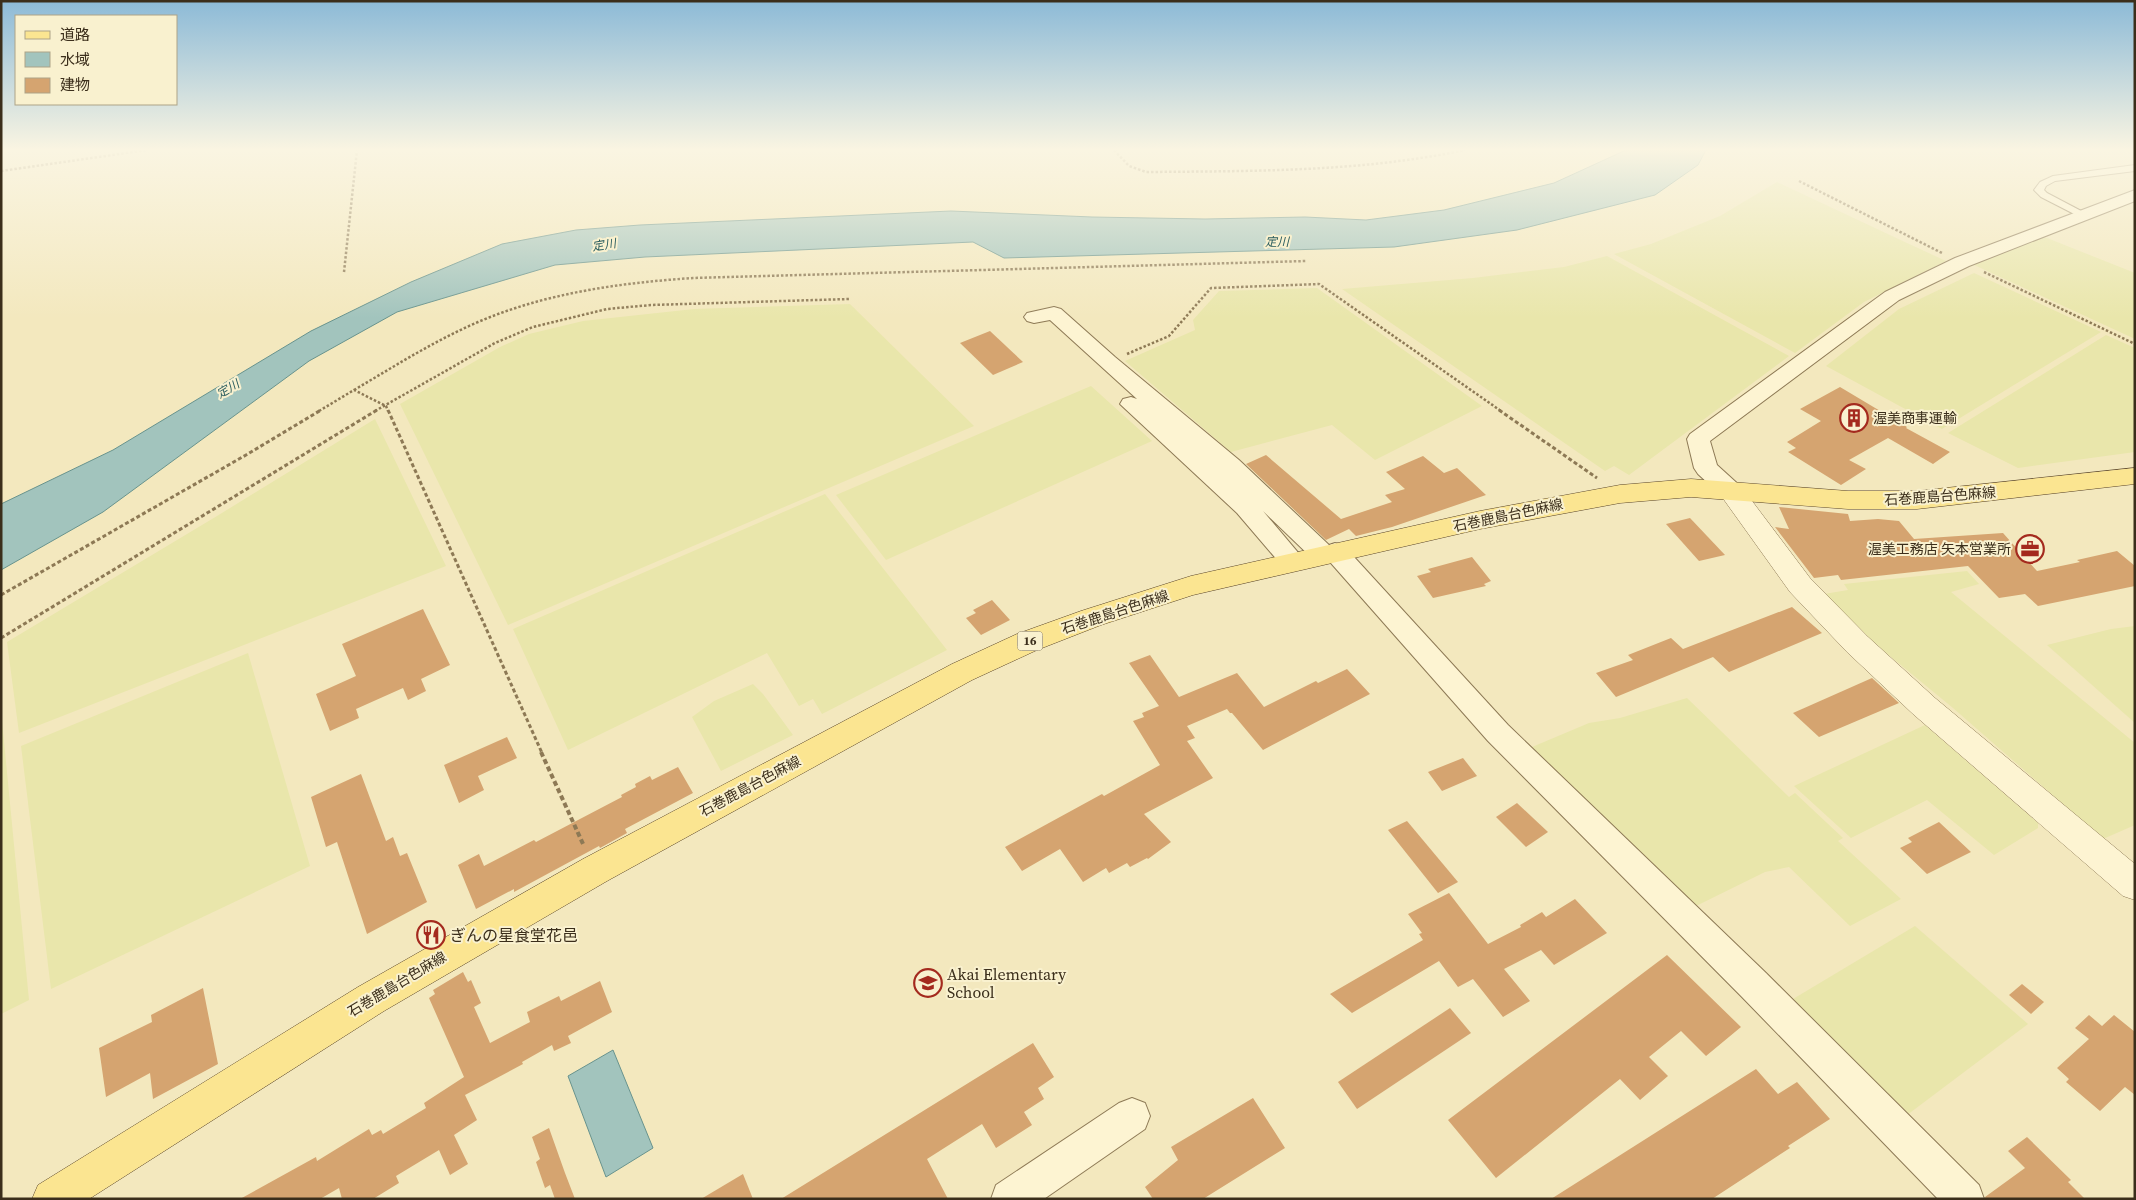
<svg xmlns="http://www.w3.org/2000/svg" width="2136" height="1200" font-family="'Source Serif 4','Noto Sans JP',serif">
	<style>
		.farmland { fill: #e9e6ab }
		.water { fill: #a2c4bd; stroke: #68938d }
		.building { fill: #d5a470 }
		.lines { fill: none; stroke-linecap: round; stroke-linejoin: round }
		.service-casing { stroke: #8d7955; stroke-width: 2 }
		.minor-casing { stroke: #8d7955; stroke-width: 2 }
		.tertiary-casing { stroke: #8d7955; stroke-width: 1 }
		.primary-casing { stroke: #5a452a; stroke-width: 1 }
		.path-far2 { stroke: #8d7955; stroke-width: 2.5; stroke-dasharray: 2.5 2; stroke-linecap: butt }
		.path-far1 { stroke: #8d7955; stroke-width: 3; stroke-dasharray: 4 2.5; stroke-linecap: butt }
		.path { stroke: #8d7955; stroke-width: 4; stroke-dasharray: 5 3; stroke-linecap: butt }
		.service { fill: #fdf4d2; fill-rule: evenodd }
		.minor { fill: #fdf4d2; fill-rule: evenodd }
		.tertiary { fill: #fdf4d2; fill-rule: evenodd }
		.primary { fill: #fbe591; fill-rule: evenodd }
		.labels { text-anchor: middle; dominant-baseline: central; stroke-width: 4; stroke-linejoin: round; paint-order: stroke }
		.far-water-label { font-size: 12px; font-style: italic; fill: #285b5d; stroke: #f9f1cf }
		.shield { fill: #f9f1cf; stroke: #746851; stroke-width: 1 }
		.shield-label { font-size: 12px; font-weight: bold; fill: #3b2e1b }
		.poi-label { font-size: 14px; fill: #3b2e1b; stroke: #f9f1cf; text-anchor: start }
		.street-label { font-size: 14px; fill: #3b2e1b; stroke: #f9f1cf }
		.near-poi-label { font-size: 16px; fill: #3b2e1b; stroke: #f9f1cf; text-anchor: start }
	</style>
	<rect width="100%" height="100%" fill="#f3e8be"/>
	<!-- farmland -->
	<g class="farmland">
		<polygon points="1777,182 1907,243 1946,261 1864,302 1795,353 1614,254 1651,244 1720,216"/>
		<polygon points="2040,237 2047,238 2135,273 2135,339 1972,264"/>
		<polygon points="1607,256 1789,356 1629,475 1614,466 1605,471 1342,289 1473,278 1564,267"/>
		<polygon points="1974,273 2101,332 1942,429 1826,366 1899,309"/>
		<polygon points="1317,288 1482,406 1375,460 1332,425 1231,452 1125,361 1195,330 1193,320 1219,291"/>
		<polygon points="850,304 974,426 508,625 400,404 500,347 529,334 583,321 694,309"/>
		<polygon points="2106,335 2135,348 2135,452 2018,468 1948,433"/>
		<polygon points="1091,386 1152,441 886,560 836,495"/>
		<polygon points="375,419 446,566 19,733 7,642 217,516"/>
		<polygon points="825,494 947,650 822,714 813,699 799,706 767,653 568,750 513,629"/>
		<polygon points="1967,571 1979,584 1951,592 2135,743 2135,825 2103,839 1953,708 1874,643 1824,594 1848,590 1844,584"/>
		<polygon points="2135,626 2135,723 2047,645 2111,629"/>
		<polygon points="248,653 310,866 51,989 21,746"/>
		<polygon points="753,684 763,694 793,735 721,771 692,717 714,701"/>
		<polygon points="1687,698 1789,797 1795,793 1843,838 1838,841 1901,899 1850,926 1789,867 1765,872 1696,906 1688,902 1532,747 1589,723 1620,718"/>
		<polygon points="1,710 29,1000 1,1014"/>
		<polygon points="1925,725 2038,823 2038,828 1994,855 1927,800 1851,838 1794,786"/>
		<polygon points="1915,926 2028,1024 1907,1115 1793,999"/>
	</g>
	<!-- water -->
	<g class="water">
		<polygon points="1626,150 1706,150 1698,165 1655,195 1517,230 1394,247 1004,258 973,242 645,257 555,265 397,312 309,361 103,512 1,570 1,504 113,450 311,331 411,282 502,244 576,230 640,225 951,211 1092,217 1205,219 1305,217 1366,220 1444,210 1554,183"/>
		<polygon points="613,1050 653,1148 606,1177 568,1076"/>
	</g>
	<!-- building -->
	<g class="building">
		<polygon points="990,331 1023,362 993,375 960,343"/>
		<polygon points="1840,387 1907,427 1906,428 1950,452 1933,464 1888,438 1849,460 1866,469 1841,485 1788,452 1796,448 1787,442 1821,421 1800,409"/>
		<polygon points="1266,455 1341,519 1392,502 1385,495 1405,489 1386,472 1423,456 1444,473 1457,468 1486,495 1392,527 1356,536 1349,529 1326,540 1246,464"/>
		<polygon points="1779,507 1848,514 1850,521 1878,519 1899,521 1914,539 2003,533 2037,571 2080,562 2077,560 2117,551 2135,566 2135,586 2038,606 2025,594 1999,598 1968,566 1841,580 1838,575 1814,578 1775,527 1789,529"/>
		<polygon points="1690,518 1725,555 1699,561 1666,524"/>
		<polygon points="1472,557 1491,581 1484,584 1486,586 1433,598 1417,576 1431,572 1428,569"/>
		<polygon points="992,600 1010,620 981,635 966,618 976,613 973,610"/>
		<polygon points="1792,607 1822,633 1729,672 1713,657 1616,697 1596,673 1633,660 1628,655 1671,638 1683,649"/>
		<polygon points="423,609 450,665 421,679 426,691 408,700 403,688 356,709 359,718 330,731 316,694 356,676 342,644"/>
		<polygon points="1150,655 1179,697 1237,673 1264,707 1316,681 1318,683 1347,669 1370,694 1263,750 1232,713 1230,713 1227,709 1187,726 1195,738 1187,741 1213,778 1144,814 1171,842 1148,859 1147,858 1130,867 1127,863 1109,873 1106,868 1083,882 1060,849 1022,871 1005,847 1102,794 1104,796 1160,765 1133,721 1144,717 1142,713 1159,706 1129,663"/>
		<polygon points="1872,678 1899,703 1819,737 1793,713"/>
		<polygon points="507,737 517,758 478,776 484,790 459,803 444,765"/>
		<polygon points="1463,758 1477,776 1442,791 1428,772"/>
		<polygon points="678,767 693,793 625,829 627,833 600,848 599,846 514,892 514,889 476,909 458,865 479,854 484,866 534,840 536,842 622,797 621,795 636,787 635,784 650,776 652,780"/>
		<polygon points="361,774 386,841 393,837 400,856 407,853 427,902 367,934 337,842 326,847 311,797"/>
		<polygon points="1517,803 1548,832 1526,847 1496,817"/>
		<polygon points="1407,821 1458,882 1438,893 1388,830"/>
		<polygon points="1939,822 1971,852 1927,874 1900,848 1912,842 1908,838"/>
		<polygon points="1449,893 1488,944 1521,927 1520,925 1542,912 1546,917 1575,899 1607,933 1554,965 1541,950 1504,969 1530,1001 1503,1017 1473,979 1458,987 1439,961 1352,1013 1330,994 1423,940 1419,934 1422,933 1408,914"/>
		<polygon points="1667,955 1741,1027 1706,1056 1681,1031 1649,1057 1668,1076 1640,1100 1620,1079 1496,1178 1448,1120"/>
		<polygon points="463,972 468,982 471,980 481,1003 474,1007 490,1043 530,1022 527,1012 559,996 561,1001 600,981 612,1012 568,1036 571,1043 554,1051 552,1045 522,1062 523,1064 465,1095 477,1120 454,1135 468,1164 450,1175 439,1150 396,1176 399,1183 373,1199 342,1199 339,1188 320,1199 240,1199 316,1157 317,1161 369,1129 372,1135 381,1130 383,1134 426,1108 424,1103 464,1077 429,998 435,994 433,990"/>
		<polygon points="2022,984 2044,1002 2031,1014 2009,995"/>
		<polygon points="203,988 218,1064 153,1099 150,1073 106,1097 99,1048 152,1022 151,1015"/>
		<polygon points="1450,1008 1471,1033 1357,1109 1338,1082"/>
		<polygon points="2089,1015 2102,1026 2114,1015 2135,1032 2135,1095 2125,1087 2100,1111 2066,1082 2069,1079 2057,1068 2089,1039 2075,1028"/>
		<polygon points="1033,1043 1054,1077 1038,1088 1044,1099 1024,1112 1032,1125 996,1148 982,1124 927,1159 948,1199 781,1199"/>
		<polygon points="1756,1069 1778,1094 1797,1082 1830,1119 1788,1146 1790,1148 1712,1199 1551,1199"/>
		<polygon points="1253,1098 1285,1148 1203,1199 1153,1199 1145,1187 1178,1160 1171,1147"/>
		<polygon points="549,1128 565,1173 575,1199 555,1199 550,1185 545,1188 536,1162 540,1159 532,1137"/>
		<polygon points="2027,1137 2071,1180 2068,1182 2085,1199 1986,1199 1985,1197 2025,1168 2008,1151"/>
		<polygon points="743,1174 753,1199 701,1199"/>
	</g>
	<g class="lines">
		<defs>
			<polygon id="service" points="2135,165 2135,171 2055,181 2046,186 2044,190 2047,193 2085,213 2085,217 2082,218 2041,197 2034,190 2040,182 2053,176"/>
			<g id="minor">
				<polygon points="2135,190 2135,201 1969,266 1899,300 1710,441 1717,465 1739,485 1743,491 1739,497 1731,499 1723,497 1698,474 1694,468 1687,439 1690,434 1885,292 1955,258"/>
				<polygon points="1054,307 1061,309 1115,357 1239,460 1329,545 1335,543 1344,546 1508,725 1766,973 1979,1185 1984,1199 1938,1199 1742,997 1488,741 1330,562 1324,564 1315,561 1263,511 1306,562 1302,568 1293,571 1284,568 1237,513 1120,404 1123,399 1131,397 1137,399 1050,320 1034,323 1027,321 1024,317 1027,313"/>
				<polygon points="1132,1098 1145,1103 1150,1116 1145,1129 1044,1199 991,1199 996,1185 1119,1103"/>
			</g>
			<polygon id="tertiary" points="1731,482 1740,485 1810,578 1867,636 1935,698 2135,864 2135,900 2123,896 1913,714 1847,652 1790,592 1722,497 1718,491 1722,485"/>
			<polygon id="primary" points="2135,468 2135,484 1917,509 1848,509 1691,497 1620,503 1480,529 1293,572 1193,595 1101,625 1037,650 972,680 607,881 384,1011 89,1199 32,1199 38,1185 358,987 583,859 952,664 1017,634 1081,611 1191,576 1480,511 1620,485 1691,479 1848,491 1917,491"/>
		</defs>
		<!-- service casing -->
		<use href="#service" class="service-casing"/>
		<!-- minor casing -->
		<use href="#minor" class="minor-casing"/>
		<!-- tertiary casing -->
		<use href="#tertiary" class="tertiary-casing"/>
		<!-- primary casing -->
		<use href="#primary" class="primary-casing"/>
		<!-- path-far2 -->
		<g class="path-far2">
			<path d="M1114,150L1129,166L1146,172C1253,171 1360,172 1465,150"/>
			<polyline points="1,171 147,150"/>
			<polyline points="1799,181 1942,253"/>
			<polyline points="344,272 357,150"/>
			<polyline points="1984,272 2135,344"/>
			<polyline points="1127,354 1169,336 1211,288 1319,284 1501,411"/>
			<path d="M354,390C395,366 434,341 478,322C546,293 619,283 693,278L1306,261"/>
			<polyline points="319,411 354,390 386,406 388,411"/>
			<polyline points="375,411 495,343 533,327 607,309 651,305 849,299"/>
		</g>
		<!-- path-far1 -->
		<g class="path-far1">
			<polyline points="388,410 542,753"/>
			<polyline points="1499,410 1597,478"/>
			<polyline points="1,595 246,455 321,410"/>
			<polyline points="1,638 377,410"/>
		</g>
		<!-- path -->
		<polyline class="path" points="541,752 584,846"/>
		<!-- service -->
		<use href="#service" class="service"/>
		<!-- minor -->
		<use href="#minor" class="minor"/>
		<!-- tertiary -->
		<use href="#tertiary" class="tertiary"/>
		<!-- primary -->
		<use href="#primary" class="primary"/>
	</g>
	<!-- sky -->
	<linearGradient id="sky" x2="0" y2="1"><stop stop-color="#8cbad7"/><stop offset="0.47" stop-color="#faf5e2"/><stop offset="1" stop-color="#faf5e2" stop-opacity="0"/></linearGradient>
	<rect width="2136" height="318" fill="url(#sky)"/>
	<!-- icons -->
	<defs>
		<symbol id="building-ring" viewBox="-11 -11 22 22"><circle r="9.5" fill="#f9f1cf" stroke="#a42a1e" stroke-width="1.5"/><path d="M-4-6H4V6H1V3H-1V6H-4ZM-2.5-4.3h1.7v1.8h-1.7ZM.8-4.3h1.7v1.8H.8ZM-2.5-1h1.7V.8h-1.7ZM.8-1h1.7V.8H.8Z" fill="#a42a1e"/></symbol>
		<symbol id="office-ring" viewBox="-11 -11 22 22"><circle r="9.5" fill="#f9f1cf" stroke="#a42a1e" stroke-width="1.5"/><path d="M-6-3h4V-5.5h4V-3h4V5H-6ZM-1-4.5V-3h2v-1.5ZM-6 0V1H6V0Z" fill="#a42a1e"/></symbol>
		<symbol id="restaurant-ring" viewBox="-11 -11 22 22"><circle r="9.5" fill="#f9f1cf" stroke="#a42a1e" stroke-width="1.5"/><path d="M-5-6h1v4h1v-4h1v4h1v-4h1v5L-1.5 .5V6h-2V.5L-5-1ZM5-6V6H3V1.5H1.5Q1.5-4 5-6Z" fill="#a42a1e"/></symbol>
		<symbol id="school-ring" viewBox="-11 -11 22 22"><circle r="9.5" fill="#f9f1cf" stroke="#a42a1e" stroke-width="1.5"/><path d="M0-5L7-2L0 1L-7-2ZM-4 1L0 2.5L4 1V4Q0 6-4 4Z" fill="#a42a1e"/></symbol>
	</defs>
	<g fill-rule="evenodd">
		<use href="#building-ring" x="1838" y="402" width="32" height="32"/>
		<use href="#office-ring" x="2014" y="533" width="32" height="32"/>
		<use href="#restaurant-ring" x="415" y="919" width="32" height="32"/>
		<use href="#school-ring" x="912" y="967" width="32" height="32"/>
	</g>
	<g class="labels">
		<!-- far-water labels -->
		<g class="far-water-label">
			<text x="1277" y="242">定川</text>
			<text transform="translate(604 245) rotate(-9)">定川</text>
			<text transform="translate(228 389) rotate(-31)">定川</text>
		</g>
		<!-- shield labels -->
		<rect class="shield" x="1017.5" y="631.5" width="25" height="19" rx="4"/>
		<g class="shield-label">
			<text x="1030" y="641">16</text>
		</g>
		<!-- poi labels -->
		<g class="poi-label">
			<text x="1873" y="418">渥美商事運輸</text>
			<text x="2011" y="549" text-anchor="end">渥美工務店 矢本営業所</text>
		</g>
		<!-- street labels -->
		<g class="street-label">
			<text transform="translate(1940 496) rotate(-4)">石巻鹿島台色麻線</text>
			<text transform="translate(1508 515) rotate(-12)">石巻鹿島台色麻線</text>
			<text transform="translate(1115 612) rotate(-18)">石巻鹿島台色麻線</text>
			<text transform="translate(750 786) rotate(-28)">石巻鹿島台色麻線</text>
			<text transform="translate(397 984) rotate(-31)">石巻鹿島台色麻線</text>
		</g>
		<!-- near-poi labels -->
		<g class="near-poi-label">
			<text x="450" y="935">ぎんの星食堂花邑</text>
			<text x="947" y="974">Akai Elementary<tspan x="947" dy="18">School</tspan></text>
		</g>
	</g>
	<!-- border -->
	<rect width="2136" height="1200" fill="none" stroke="#3b2e1b" stroke-width="5"/>
	<!-- legend -->
	<rect x="15" y="15" width="162" height="90" fill="#f9f1cf" stroke="#ada387"/>
	<rect x="25" y="31" width="25" height="8" fill="#fbe591" stroke="#ada387"/>
	<text x="60" y="40" font-size="15" fill="#3b2e1b">道路</text>
	<rect x="25" y="52" width="25" height="15" fill="#a2c4bd" stroke="#ada387"/>
	<text x="60" y="65" font-size="15" fill="#3b2e1b">水域</text>
	<rect x="25" y="78" width="25" height="15" fill="#d5a470" stroke="#ada387"/>
	<text x="60" y="90" font-size="15" fill="#3b2e1b">建物</text>
</svg>
